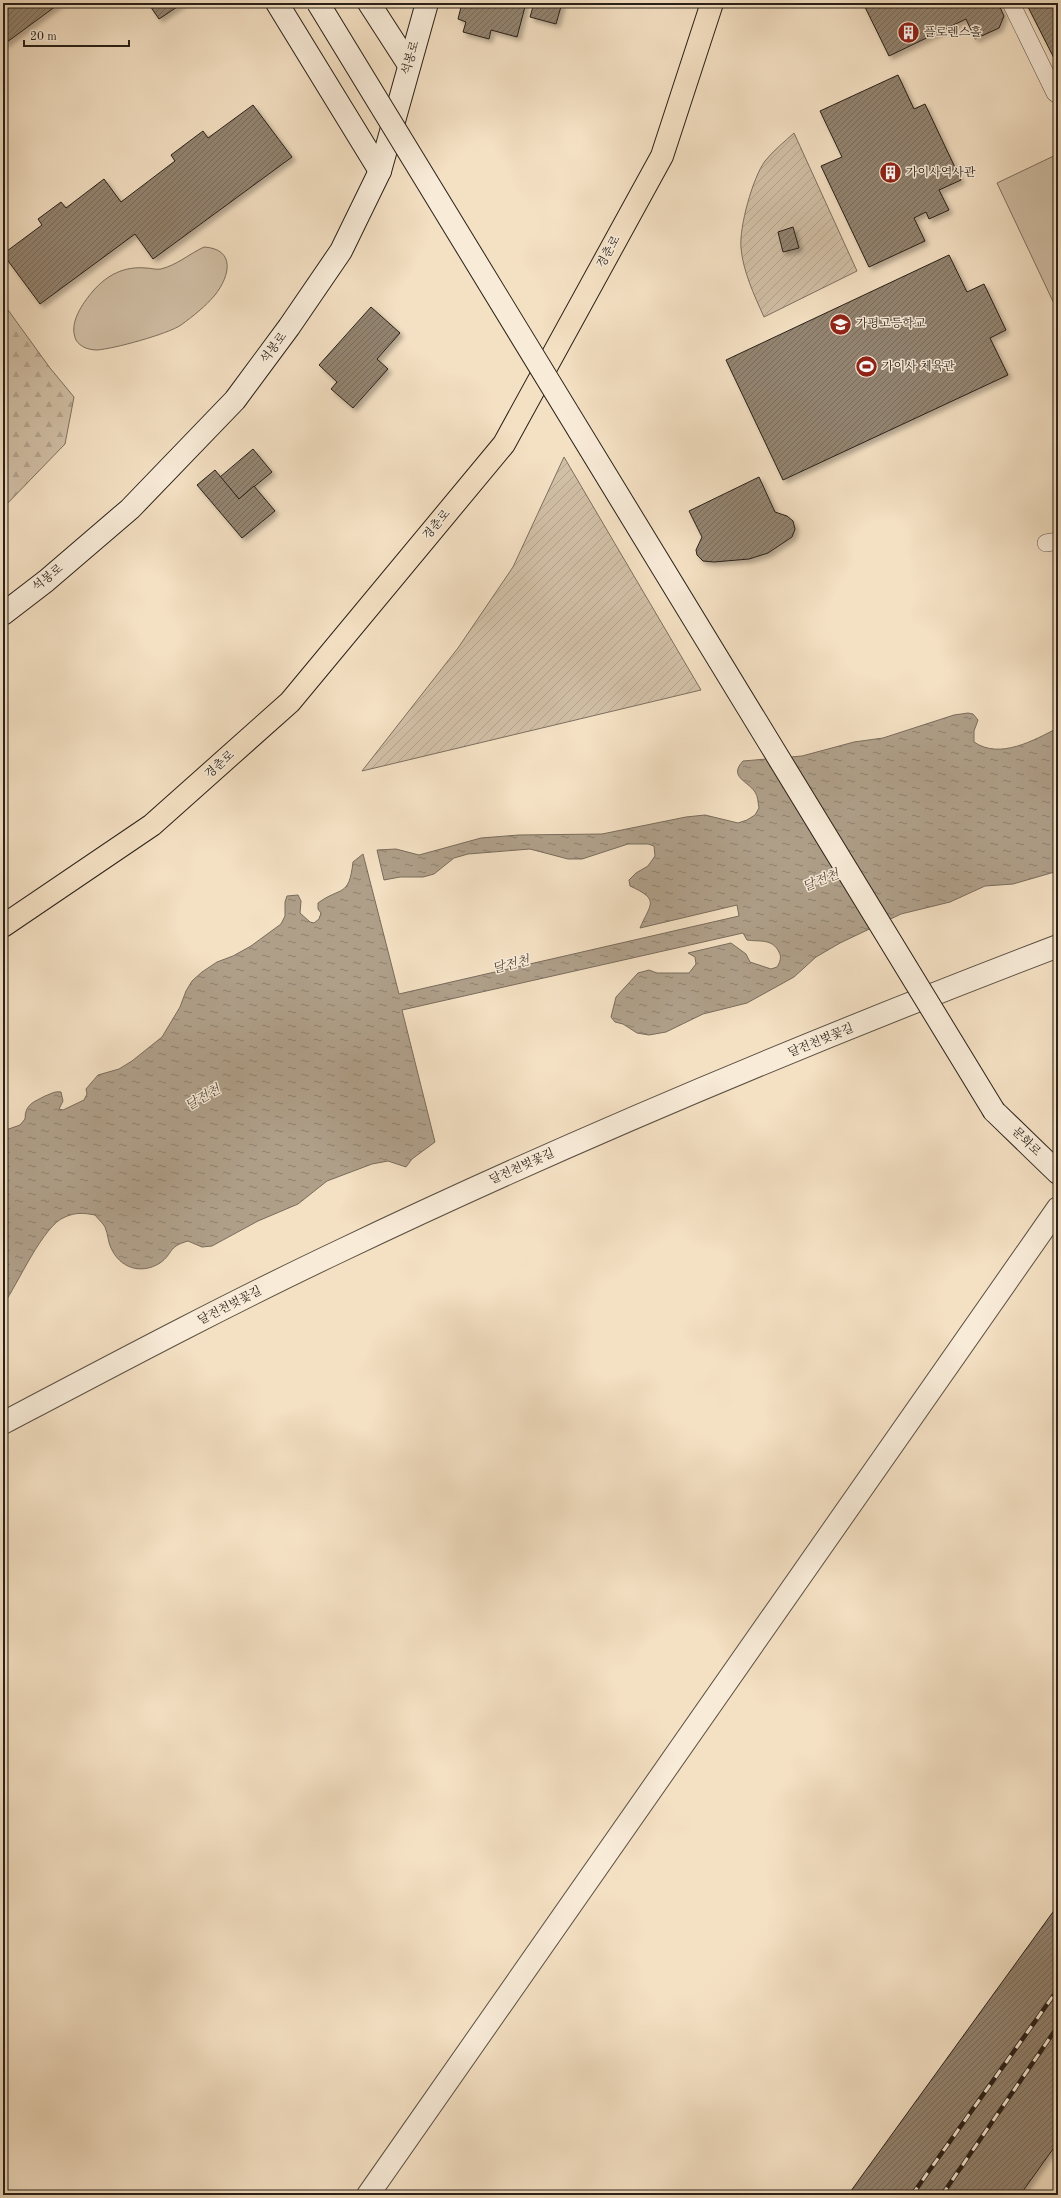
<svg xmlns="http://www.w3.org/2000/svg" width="1061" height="2198" font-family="'Old Standard TT','Noto Serif KR',serif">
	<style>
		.forest { fill: url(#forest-firs); stroke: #7d705f }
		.park { fill: #d1bfa6; stroke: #7d705f }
		.garden { fill: url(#garden-furrows); stroke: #7d705f }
		.water { fill: url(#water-ripples); stroke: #796c5c }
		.building { fill: url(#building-hatch); stroke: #292018; filter: url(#shadow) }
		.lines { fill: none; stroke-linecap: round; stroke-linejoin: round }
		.service-casing { stroke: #5c5043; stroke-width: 18 }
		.minor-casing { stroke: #5c5043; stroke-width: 24 }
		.secondary-casing { stroke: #292018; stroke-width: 24 }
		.primary-casing { stroke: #292018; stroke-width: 24 }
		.service { stroke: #f8ebd8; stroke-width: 17 }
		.minor { stroke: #f8ebd8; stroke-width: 22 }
		.secondary { stroke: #f8ebd8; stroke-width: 22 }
		.primary { stroke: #f4e0c3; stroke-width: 22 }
		.rail-casing { stroke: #292018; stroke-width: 4.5 }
		.rail { stroke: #f8ebd8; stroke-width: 3; stroke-dasharray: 9; stroke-linecap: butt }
		.secondary-bridge-casing { stroke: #292018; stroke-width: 24; stroke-linecap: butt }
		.secondary-bridge { stroke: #f8ebd8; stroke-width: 22 }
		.labels { text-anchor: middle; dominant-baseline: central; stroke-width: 3; stroke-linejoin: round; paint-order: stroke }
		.poi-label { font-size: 12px; fill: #292018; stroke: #f8ebd8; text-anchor: start }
		.street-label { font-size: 12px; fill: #292018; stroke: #f8ebd8 }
		.water-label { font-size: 13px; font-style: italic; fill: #584c40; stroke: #f8ebd8 }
	</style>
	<defs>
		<pattern id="forest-firs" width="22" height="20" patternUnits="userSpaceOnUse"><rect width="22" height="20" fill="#d1bfa6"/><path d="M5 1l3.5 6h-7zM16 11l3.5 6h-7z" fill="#b3a48e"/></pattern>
		<pattern id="garden-furrows" width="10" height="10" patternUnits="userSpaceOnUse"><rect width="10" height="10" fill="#d1bfa6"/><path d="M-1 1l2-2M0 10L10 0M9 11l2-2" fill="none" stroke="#b3a48e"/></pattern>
		<pattern id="water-ripples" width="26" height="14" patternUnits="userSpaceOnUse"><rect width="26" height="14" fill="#af9f89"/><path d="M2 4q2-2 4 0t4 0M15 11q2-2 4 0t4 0" fill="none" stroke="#8e816f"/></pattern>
		<pattern id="building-hatch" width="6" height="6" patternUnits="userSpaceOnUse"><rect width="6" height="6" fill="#938471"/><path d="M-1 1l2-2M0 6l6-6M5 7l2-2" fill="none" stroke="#786c5c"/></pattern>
		<filter id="shadow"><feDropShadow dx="3.5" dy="3.5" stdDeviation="2" flood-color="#0004"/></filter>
	</defs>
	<rect width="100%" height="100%" fill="#f4e0c3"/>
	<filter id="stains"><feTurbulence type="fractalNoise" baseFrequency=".005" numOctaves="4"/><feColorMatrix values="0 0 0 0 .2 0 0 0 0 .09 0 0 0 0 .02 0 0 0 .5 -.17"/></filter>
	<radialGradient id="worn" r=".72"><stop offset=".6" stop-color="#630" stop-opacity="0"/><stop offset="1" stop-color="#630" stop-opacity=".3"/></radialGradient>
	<!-- forest -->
	<polygon class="forest" points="3,303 50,368 74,397 65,444 3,508"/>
	<!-- park -->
	<g class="park">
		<polygon points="1058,154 1058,312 997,183"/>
		<path d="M204,247C236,249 230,276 215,295C206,306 192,317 181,325C168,334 113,349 97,350C89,350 80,347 76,340C68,323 83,303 93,291C107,275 124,266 146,268C151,268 156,270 161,269C177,265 189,254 204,247Z"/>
	</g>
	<!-- garden -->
	<g class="garden">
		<path d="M794,133L857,271L764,317C754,295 743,271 741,248C739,227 753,177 765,161C774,150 784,142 794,133Z"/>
		<polygon points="564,457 701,690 362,771 458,648 513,567"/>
	</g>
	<!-- water -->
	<path class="water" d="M968,713L973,714L978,720L974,731V742C1000,760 1034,740 1058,728V871L1013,884L985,886L950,902L901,914L840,943L816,957L794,977L747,1003L703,1014L666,1032L649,1035L637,1033L623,1024L615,1022L611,1017L616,997L638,973L649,970L657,973H689L696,964L695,957L688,953L731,943L746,954L750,962L771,969L777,967C780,962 782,957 779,952C772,938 759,942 747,940L743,933L402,1010L435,1142L412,1159L406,1167L388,1161L372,1164L327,1181L298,1204L258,1221L212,1246L202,1247L188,1241C167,1247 174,1253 160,1263C141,1275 120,1268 111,1248C108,1242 108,1234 105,1227C103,1223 98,1219 95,1215C84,1213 76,1212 65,1217C43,1225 18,1284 3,1305V1131L20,1125L25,1119C25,1104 34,1102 45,1096C51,1094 54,1091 61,1092L63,1101L59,1109L63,1110L84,1100L87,1094L86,1089L98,1075L119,1069L132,1061L162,1037L180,1007L186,991L192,981L202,972L217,962L233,956L251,946L281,924L285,916V902L287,896L298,895L301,901L300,913L310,922L314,923L319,919L321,913L318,909V903C341,886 349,898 353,862L363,854L399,994L739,916L737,905L640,928C650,904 661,900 630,886L629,880L636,873L648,866L655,856L654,846L648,844H628L582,859H568L530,849L468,854L454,858L434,874L423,877H400L384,880L377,850L396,849L419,855L481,838L519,835L602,834L686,817L705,815L738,823L747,820L755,815L759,808C758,803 758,796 755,792C748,781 728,777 743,761L802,756L854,742L883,738L954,715Z"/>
	<!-- building -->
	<g class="building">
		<polygon points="3,3 60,3 3,45"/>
		<polygon points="148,3 183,3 159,19"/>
		<polygon points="462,3 526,3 517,37 491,30 489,39 463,32 466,22 458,19"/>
		<polygon points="534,3 562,3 556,24 530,17"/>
		<polygon points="863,3 998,3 1004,16 999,28 975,39 966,19 889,56"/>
		<polygon points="1026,3 1058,3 1058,66"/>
		<polygon points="898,75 914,109 925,104 961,180 939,190 949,210 929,219 926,212 914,218 925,241 869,267 821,166 842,157 820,111"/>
		<polygon points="253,105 292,157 153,259 135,234 40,304 3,254 42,225 38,219 61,202 66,208 104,179 121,202 175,161 171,155 203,131 208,138"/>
		<polygon points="793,227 799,248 783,252 778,232"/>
		<polygon points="949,255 967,292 984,284 1006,330 990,338 1008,375 783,480 726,360"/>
		<polygon points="371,307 400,333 377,359 388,369 353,408 331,389 337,382 319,365"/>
		<polygon points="253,449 272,472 239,499 220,477"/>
		<polygon points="215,470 239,499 254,486 275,511 242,538 197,485"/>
		<polygon points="759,477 775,512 787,516 793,521 795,529 792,537 768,553 749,559 714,562 703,561 697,555 696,550 702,537 689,511"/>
		<polygon points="1058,1905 1058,2142 1020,2195 848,2195"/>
	</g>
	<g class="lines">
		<defs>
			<g id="service">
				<polyline points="1011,3 1055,93 1058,95"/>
				<polyline points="1046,543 1058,541"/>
			</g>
			<g id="minor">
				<path d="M3,1423C115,1364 226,1305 340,1251C574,1139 815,1039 1058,946"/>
				<polyline points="368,2195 1058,1208"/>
			</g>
			<g id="secondary">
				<polyline points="277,3 380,171"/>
				<polyline points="369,3 409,65"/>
				<polyline points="3,614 46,581 130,509 235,400 289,327 341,251 380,171 427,3"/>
				<polyline points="994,1111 1058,1173"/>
			</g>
			<polyline id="primary" points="3,926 152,825 290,702 504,444 662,156 712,3"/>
		</defs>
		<!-- service casing -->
		<use href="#service" class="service-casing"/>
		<!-- minor casing -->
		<use href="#minor" class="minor-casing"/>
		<!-- secondary casing -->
		<use href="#secondary" class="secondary-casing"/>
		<!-- primary casing -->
		<use href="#primary" class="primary-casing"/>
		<!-- service -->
		<use href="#service" class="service"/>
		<!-- minor -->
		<use href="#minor" class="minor"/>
		<!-- secondary -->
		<use href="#secondary" class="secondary"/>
		<!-- primary -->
		<use href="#primary" class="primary"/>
		<defs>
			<g id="rail">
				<polyline points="912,2195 1058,1989"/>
				<polyline points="942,2195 1058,2026"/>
			</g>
		</defs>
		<!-- rail casing -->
		<use href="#rail" class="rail-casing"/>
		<!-- rail -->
		<use href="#rail" class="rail"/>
		<defs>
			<polyline id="secondary-bridge" points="318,3 994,1111"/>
		</defs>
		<!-- secondary-bridge casing -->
		<use href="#secondary-bridge" class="secondary-bridge-casing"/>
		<!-- secondary-bridge -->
		<use href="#secondary-bridge" class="secondary-bridge"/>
	</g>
	<!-- icons -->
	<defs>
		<symbol id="building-disc" viewBox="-11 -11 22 22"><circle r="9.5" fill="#8f2418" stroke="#f8ebd8"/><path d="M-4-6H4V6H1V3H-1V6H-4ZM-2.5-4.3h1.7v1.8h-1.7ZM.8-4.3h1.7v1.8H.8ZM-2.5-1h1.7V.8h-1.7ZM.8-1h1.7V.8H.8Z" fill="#fff"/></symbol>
		<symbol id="school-disc" viewBox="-11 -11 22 22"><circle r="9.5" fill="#8f2418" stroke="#f8ebd8"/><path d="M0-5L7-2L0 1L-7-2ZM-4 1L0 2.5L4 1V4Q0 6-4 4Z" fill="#fff"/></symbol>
		<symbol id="stadium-disc" viewBox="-11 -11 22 22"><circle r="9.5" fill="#8f2418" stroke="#f8ebd8"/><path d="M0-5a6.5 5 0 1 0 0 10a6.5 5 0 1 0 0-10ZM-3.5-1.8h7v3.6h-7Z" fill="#fff"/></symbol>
	</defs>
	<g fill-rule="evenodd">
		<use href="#building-disc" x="896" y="20" width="25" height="25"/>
		<use href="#building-disc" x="878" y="160" width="25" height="25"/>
		<use href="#school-disc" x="828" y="312" width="25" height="25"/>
		<use href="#stadium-disc" x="854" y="354" width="25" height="25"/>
	</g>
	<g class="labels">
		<!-- poi labels -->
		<g class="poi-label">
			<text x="924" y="33">플로렌스홀</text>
			<text x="906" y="173">가이사역사관</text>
			<text x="856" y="324">가평고등학교</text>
			<text x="882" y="367">가이사 체육관</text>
		</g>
		<!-- street labels -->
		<g class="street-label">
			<text transform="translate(411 58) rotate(-74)">석봉로</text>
			<text transform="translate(609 252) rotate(-61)">경춘로</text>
			<text transform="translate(274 348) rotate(-53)">석봉로</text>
			<text transform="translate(437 525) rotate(-50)">경춘로</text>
			<text transform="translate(48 578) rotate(-39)">석봉로</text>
			<text transform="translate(220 765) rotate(-42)">경춘로</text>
			<text transform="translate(821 1041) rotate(-22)">달전천벚꽃길</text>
			<text transform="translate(1026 1142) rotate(44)">문화로</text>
			<text transform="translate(522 1167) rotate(-24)">달전천벚꽃길</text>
			<text transform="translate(230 1306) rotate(-27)">달전천벚꽃길</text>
		</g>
		<!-- water labels -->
		<g class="water-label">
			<text transform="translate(821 881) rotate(-22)">달전천</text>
			<text transform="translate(511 965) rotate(-14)">달전천</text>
			<text transform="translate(203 1098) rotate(-30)">달전천</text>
		</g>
	</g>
	<!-- margin -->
	<rect width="1061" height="2198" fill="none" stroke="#f4e0c3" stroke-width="16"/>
	<rect x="4" y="4" width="1053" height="2190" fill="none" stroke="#292018" stroke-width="2"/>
	<rect x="8" y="8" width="1045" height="2182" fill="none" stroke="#292018"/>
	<!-- scale -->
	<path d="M24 40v6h105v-6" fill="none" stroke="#292018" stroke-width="2"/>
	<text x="30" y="40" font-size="12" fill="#292018" stroke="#f8ebd8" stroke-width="3" paint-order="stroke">20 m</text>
	<rect width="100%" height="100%" filter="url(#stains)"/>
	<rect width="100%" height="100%" fill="url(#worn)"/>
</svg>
